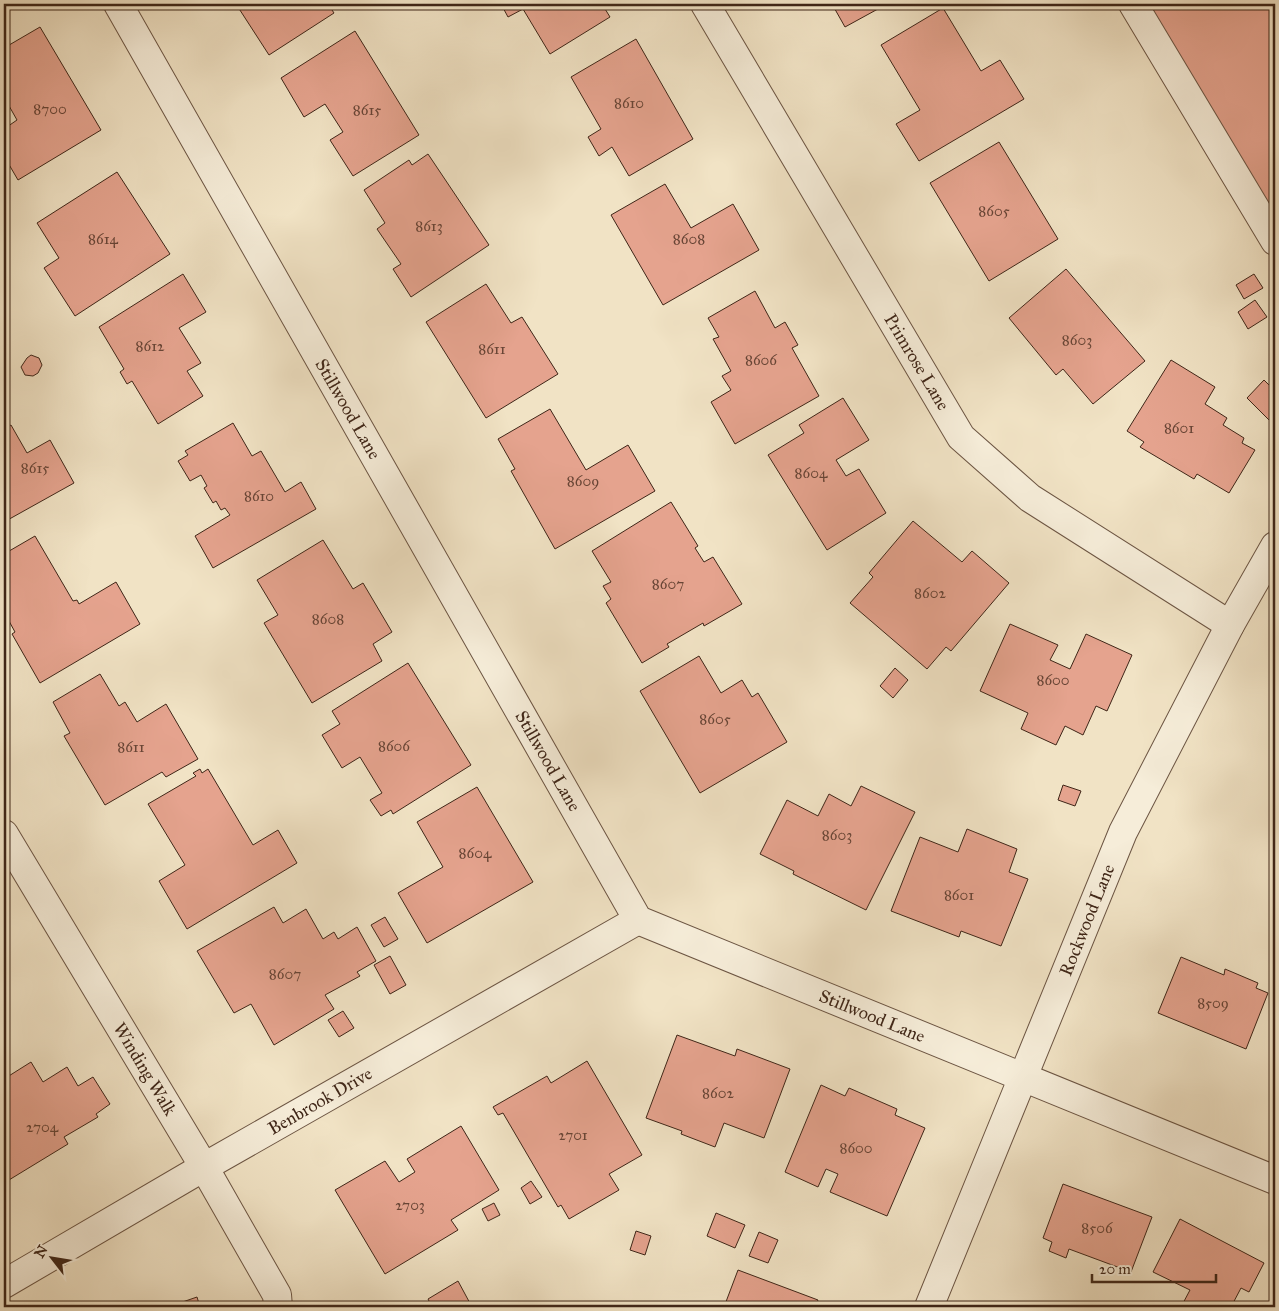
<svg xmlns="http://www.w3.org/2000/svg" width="1279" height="1311" font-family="'IM FELL Great Primer',serif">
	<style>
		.building { fill: #e5a38e; stroke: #3f2618 }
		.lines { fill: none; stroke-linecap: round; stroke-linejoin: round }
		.minor-casing { stroke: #6c5543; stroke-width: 30 }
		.minor { stroke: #f6edd9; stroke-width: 28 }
		.labels { text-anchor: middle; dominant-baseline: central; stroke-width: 4; stroke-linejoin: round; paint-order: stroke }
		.number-label { font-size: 15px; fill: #684536 }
		.street-label { font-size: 18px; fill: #3f2618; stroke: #f6edd9 }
	</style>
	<rect width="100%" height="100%" fill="#f1e3c5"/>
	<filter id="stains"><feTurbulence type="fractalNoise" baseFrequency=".004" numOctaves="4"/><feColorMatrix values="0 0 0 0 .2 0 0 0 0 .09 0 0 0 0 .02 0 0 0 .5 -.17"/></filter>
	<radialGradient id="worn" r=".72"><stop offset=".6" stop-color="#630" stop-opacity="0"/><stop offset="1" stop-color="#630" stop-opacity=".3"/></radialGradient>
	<!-- building -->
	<g class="building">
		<polygon points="236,4 328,4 334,13 269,55"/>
		<polygon points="501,4 602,4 610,17 550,54 523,9 508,17"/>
		<polygon points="832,4 887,4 845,27"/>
		<polygon points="1143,4 1275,4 1275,206 1268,209"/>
		<polygon points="943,8 981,71 1000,60 1024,99 919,161 896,124 920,110 881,45"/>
		<polygon points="40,27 101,130 18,180 4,156 4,129 17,120 4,97 4,48"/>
		<polygon points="355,31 419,135 353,176 330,140 343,132 325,104 304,117 281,78"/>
		<polygon points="636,39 693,139 629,176 612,147 599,156 588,137 601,129 571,77"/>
		<polygon points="999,142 1058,239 989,281 930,183"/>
		<polygon points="428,154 489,245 411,297 393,269 401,264 377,229 385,223 364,190 409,160 412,165"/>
		<polygon points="117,172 170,254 75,316 44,268 59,258 37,223"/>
		<polygon points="665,184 691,228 733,204 759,250 663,305 611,215"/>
		<polygon points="1066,269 1145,361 1093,404 1063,369 1056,375 1009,318"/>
		<polygon points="183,274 206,312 179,328 201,363 187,371 203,396 158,424 132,381 127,384 120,372 124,369 99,327"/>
		<polygon points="1254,274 1263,288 1244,299 1236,285"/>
		<polygon points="486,284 511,323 522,317 558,374 486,418 426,322"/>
		<polygon points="755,291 775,328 785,322 798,345 792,348 819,396 735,444 711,402 731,390 722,376 731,371 713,339 719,337 708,318"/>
		<polygon points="1255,300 1267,317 1248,329 1238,312"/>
		<polygon points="31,355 39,358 42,365 38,373 33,376 25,375 21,367 27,358"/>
		<polygon points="1171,360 1215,387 1205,404 1227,418 1223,425 1244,438 1242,443 1255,450 1229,493 1197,474 1194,479 1140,447 1144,442 1127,431"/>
		<polygon points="1264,380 1275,391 1275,426 1247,398"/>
		<polygon points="843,398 869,440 836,460 846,476 859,469 886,513 827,550 768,455 804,433 799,425"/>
		<polygon points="550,409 586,470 628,445 655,491 555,549 511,471 515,469 498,439"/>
		<polygon points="233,423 252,456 261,451 285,492 301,482 316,509 213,568 195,536 230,515 225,508 221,510 216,501 213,503 204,488 207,486 201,475 190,481 178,461 188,455 185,451"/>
		<polygon points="11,425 27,453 50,440 74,483 4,522 4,429"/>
		<polygon points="671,502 698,546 695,548 704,562 713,557 742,604 704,626 703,623 667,644 669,647 642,663 606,603 611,599 603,586 611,582 592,551"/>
		<polygon points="913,521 962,562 972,551 1009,583 951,651 946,647 927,669 850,603 873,577 869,573"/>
		<polygon points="35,536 73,601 77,600 79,604 116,582 140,624 40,683 12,634 15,632 4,612 4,554"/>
		<polygon points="323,540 353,589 363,583 392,632 373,644 382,661 312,703 264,623 278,615 257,580"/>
		<polygon points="1010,624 1058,645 1050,660 1070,669 1086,634 1132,655 1107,711 1096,706 1083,735 1065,726 1056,745 1021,729 1028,713 980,691"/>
		<polygon points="699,656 721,693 742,680 752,697 758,693 787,742 700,793 640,691"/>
		<polygon points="408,663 471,765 393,814 391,810 381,816 370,800 382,793 360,757 342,768 322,735 340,724 332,711"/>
		<polygon points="895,668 908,680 893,698 880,686"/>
		<polygon points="100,674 119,706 125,702 137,722 166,704 198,759 166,777 162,772 105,805 64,736 70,733 53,702"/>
		<polygon points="200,769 202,773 208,769 253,845 278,830 297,863 187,929 159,881 185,865 148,804 196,776 193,773"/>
		<polygon points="1063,785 1081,791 1075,806 1058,800"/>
		<polygon points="861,786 915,812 866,910 793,874 794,871 760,854 787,800 818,816 829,794 851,806"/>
		<polygon points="477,787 533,882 427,943 398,893 443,867 417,822"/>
		<polygon points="967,829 1017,849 1009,872 1028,879 1001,946 961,931 959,937 891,911 920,837 958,852"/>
		<polygon points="274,907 283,923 306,909 323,939 334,932 338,939 357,927 376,961 357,972 360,976 325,995 334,1009 274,1045 251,1004 234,1013 197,951"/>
		<polygon points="385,917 398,939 384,947 371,925"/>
		<polygon points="390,956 406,985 390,994 374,965"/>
		<polygon points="1181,957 1224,975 1225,969 1258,983 1256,988 1268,993 1246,1049 1158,1013"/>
		<polygon points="343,1011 354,1028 339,1037 328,1020"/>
		<polygon points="677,1035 735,1056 737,1049 790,1069 764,1138 724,1123 715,1147 681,1134 682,1131 646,1118"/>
		<polygon points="587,1061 642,1155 609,1174 619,1190 569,1219 561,1205 558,1207 503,1113 498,1115 493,1107 547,1076 551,1083"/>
		<polygon points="31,1062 43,1082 67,1067 78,1086 93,1077 110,1104 96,1114 98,1117 64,1137 68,1144 4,1183 4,1079"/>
		<polygon points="821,1085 845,1096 849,1088 897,1109 895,1115 925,1128 887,1216 830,1192 838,1174 826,1169 818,1187 785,1172"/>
		<polygon points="461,1126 499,1190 451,1220 458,1230 385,1274 335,1190 385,1161 399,1182 415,1172 407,1159"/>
		<polygon points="531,1181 542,1197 530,1204 521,1188"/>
		<polygon points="1063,1184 1152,1217 1131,1272 1069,1249 1066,1258 1049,1251 1052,1242 1043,1238"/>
		<polygon points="494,1203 500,1215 488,1221 482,1209"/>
		<polygon points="716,1213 745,1225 735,1248 707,1236"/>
		<polygon points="1180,1219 1264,1263 1249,1292 1241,1288 1231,1307 1181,1307 1190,1290 1153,1272"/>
		<polygon points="636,1231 651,1236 645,1255 630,1250"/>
		<polygon points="759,1232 778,1240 768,1263 749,1256"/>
		<polygon points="738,1270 818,1300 815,1307 724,1307"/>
		<polygon points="458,1281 472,1307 432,1307 428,1299"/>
		<polygon points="197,1297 200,1307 168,1307"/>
	</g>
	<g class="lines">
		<defs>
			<g id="minor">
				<polyline points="118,4 638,920 1275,1180"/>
				<polyline points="705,4 961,437 1030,498 1230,625"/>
				<polyline points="1133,4 1275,241"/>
				<polyline points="4,834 204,1167 277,1295 278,1307"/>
				<polyline points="4,1284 204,1167 638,920"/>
				<polyline points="929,1307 1123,832 1230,625 1275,546"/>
			</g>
		</defs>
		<!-- minor casing -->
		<use href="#minor" class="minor-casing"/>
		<!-- minor -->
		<use href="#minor" class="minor"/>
	</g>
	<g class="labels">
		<!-- number labels -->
		<g class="number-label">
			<text x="629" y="103">8610</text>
			<text x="50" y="109">8700</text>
			<text x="367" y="110">8615</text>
			<text x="994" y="211">8605</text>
			<text x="429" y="226">8613</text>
			<text x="103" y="239">8614</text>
			<text x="689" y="239">8608</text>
			<text x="1077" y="340">8603</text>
			<text x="150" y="346">8612</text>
			<text x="492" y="349">8611</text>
			<text x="761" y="360">8606</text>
			<text x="1179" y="428">8601</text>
			<text x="35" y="468">8615</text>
			<text x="811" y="473">8604</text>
			<text x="583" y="481">8609</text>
			<text x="259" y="496">8610</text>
			<text x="668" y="584">8607</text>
			<text x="930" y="593">8602</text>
			<text x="328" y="619">8608</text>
			<text x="1053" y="680">8600</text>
			<text x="715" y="719">8605</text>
			<text x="394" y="746">8606</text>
			<text x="131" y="747">8611</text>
			<text x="837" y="835">8603</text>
			<text x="475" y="853">8604</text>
			<text x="959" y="895">8601</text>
			<text x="285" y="974">8607</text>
			<text x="1213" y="1003">8509</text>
			<text x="718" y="1093">8602</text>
			<text x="42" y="1127">2704</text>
			<text x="573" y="1135">2701</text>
			<text x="856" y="1148">8600</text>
			<text x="410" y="1205">2703</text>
			<text x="1097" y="1228">8506</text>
		</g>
		<!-- street labels -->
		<g class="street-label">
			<text transform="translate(917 362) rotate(59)">Primrose Lane</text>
			<text transform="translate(348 409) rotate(60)">Stillwood Lane</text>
			<text transform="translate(548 761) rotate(60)">Stillwood Lane</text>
			<text transform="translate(1087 920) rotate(-68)">Rockwood Lane</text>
			<text transform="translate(872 1016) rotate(22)">Stillwood Lane</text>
			<text transform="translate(145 1069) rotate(59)">Winding Walk</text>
			<text transform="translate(320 1101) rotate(-30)">Benbrook Drive</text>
		</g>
	</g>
	<!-- margin -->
	<rect width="1279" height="1311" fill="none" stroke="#f1e3c5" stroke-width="20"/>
	<rect x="5" y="5" width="1269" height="1301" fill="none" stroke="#3f2618" stroke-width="2.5"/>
	<rect x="10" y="10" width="1259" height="1291" fill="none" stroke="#3f2618"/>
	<!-- north arrow -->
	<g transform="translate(52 1258) rotate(301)" stroke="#f6edd9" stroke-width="4" paint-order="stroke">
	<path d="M0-4L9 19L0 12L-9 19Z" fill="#3f2618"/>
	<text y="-8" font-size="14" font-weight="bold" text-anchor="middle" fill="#3f2618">N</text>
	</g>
	<!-- scale -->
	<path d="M1092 1274v8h124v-8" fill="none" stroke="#3f2618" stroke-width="2.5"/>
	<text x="1099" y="1274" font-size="15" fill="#3f2618" stroke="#f6edd9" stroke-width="4" paint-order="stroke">20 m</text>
	<rect width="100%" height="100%" filter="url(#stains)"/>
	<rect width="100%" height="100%" fill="url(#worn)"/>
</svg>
